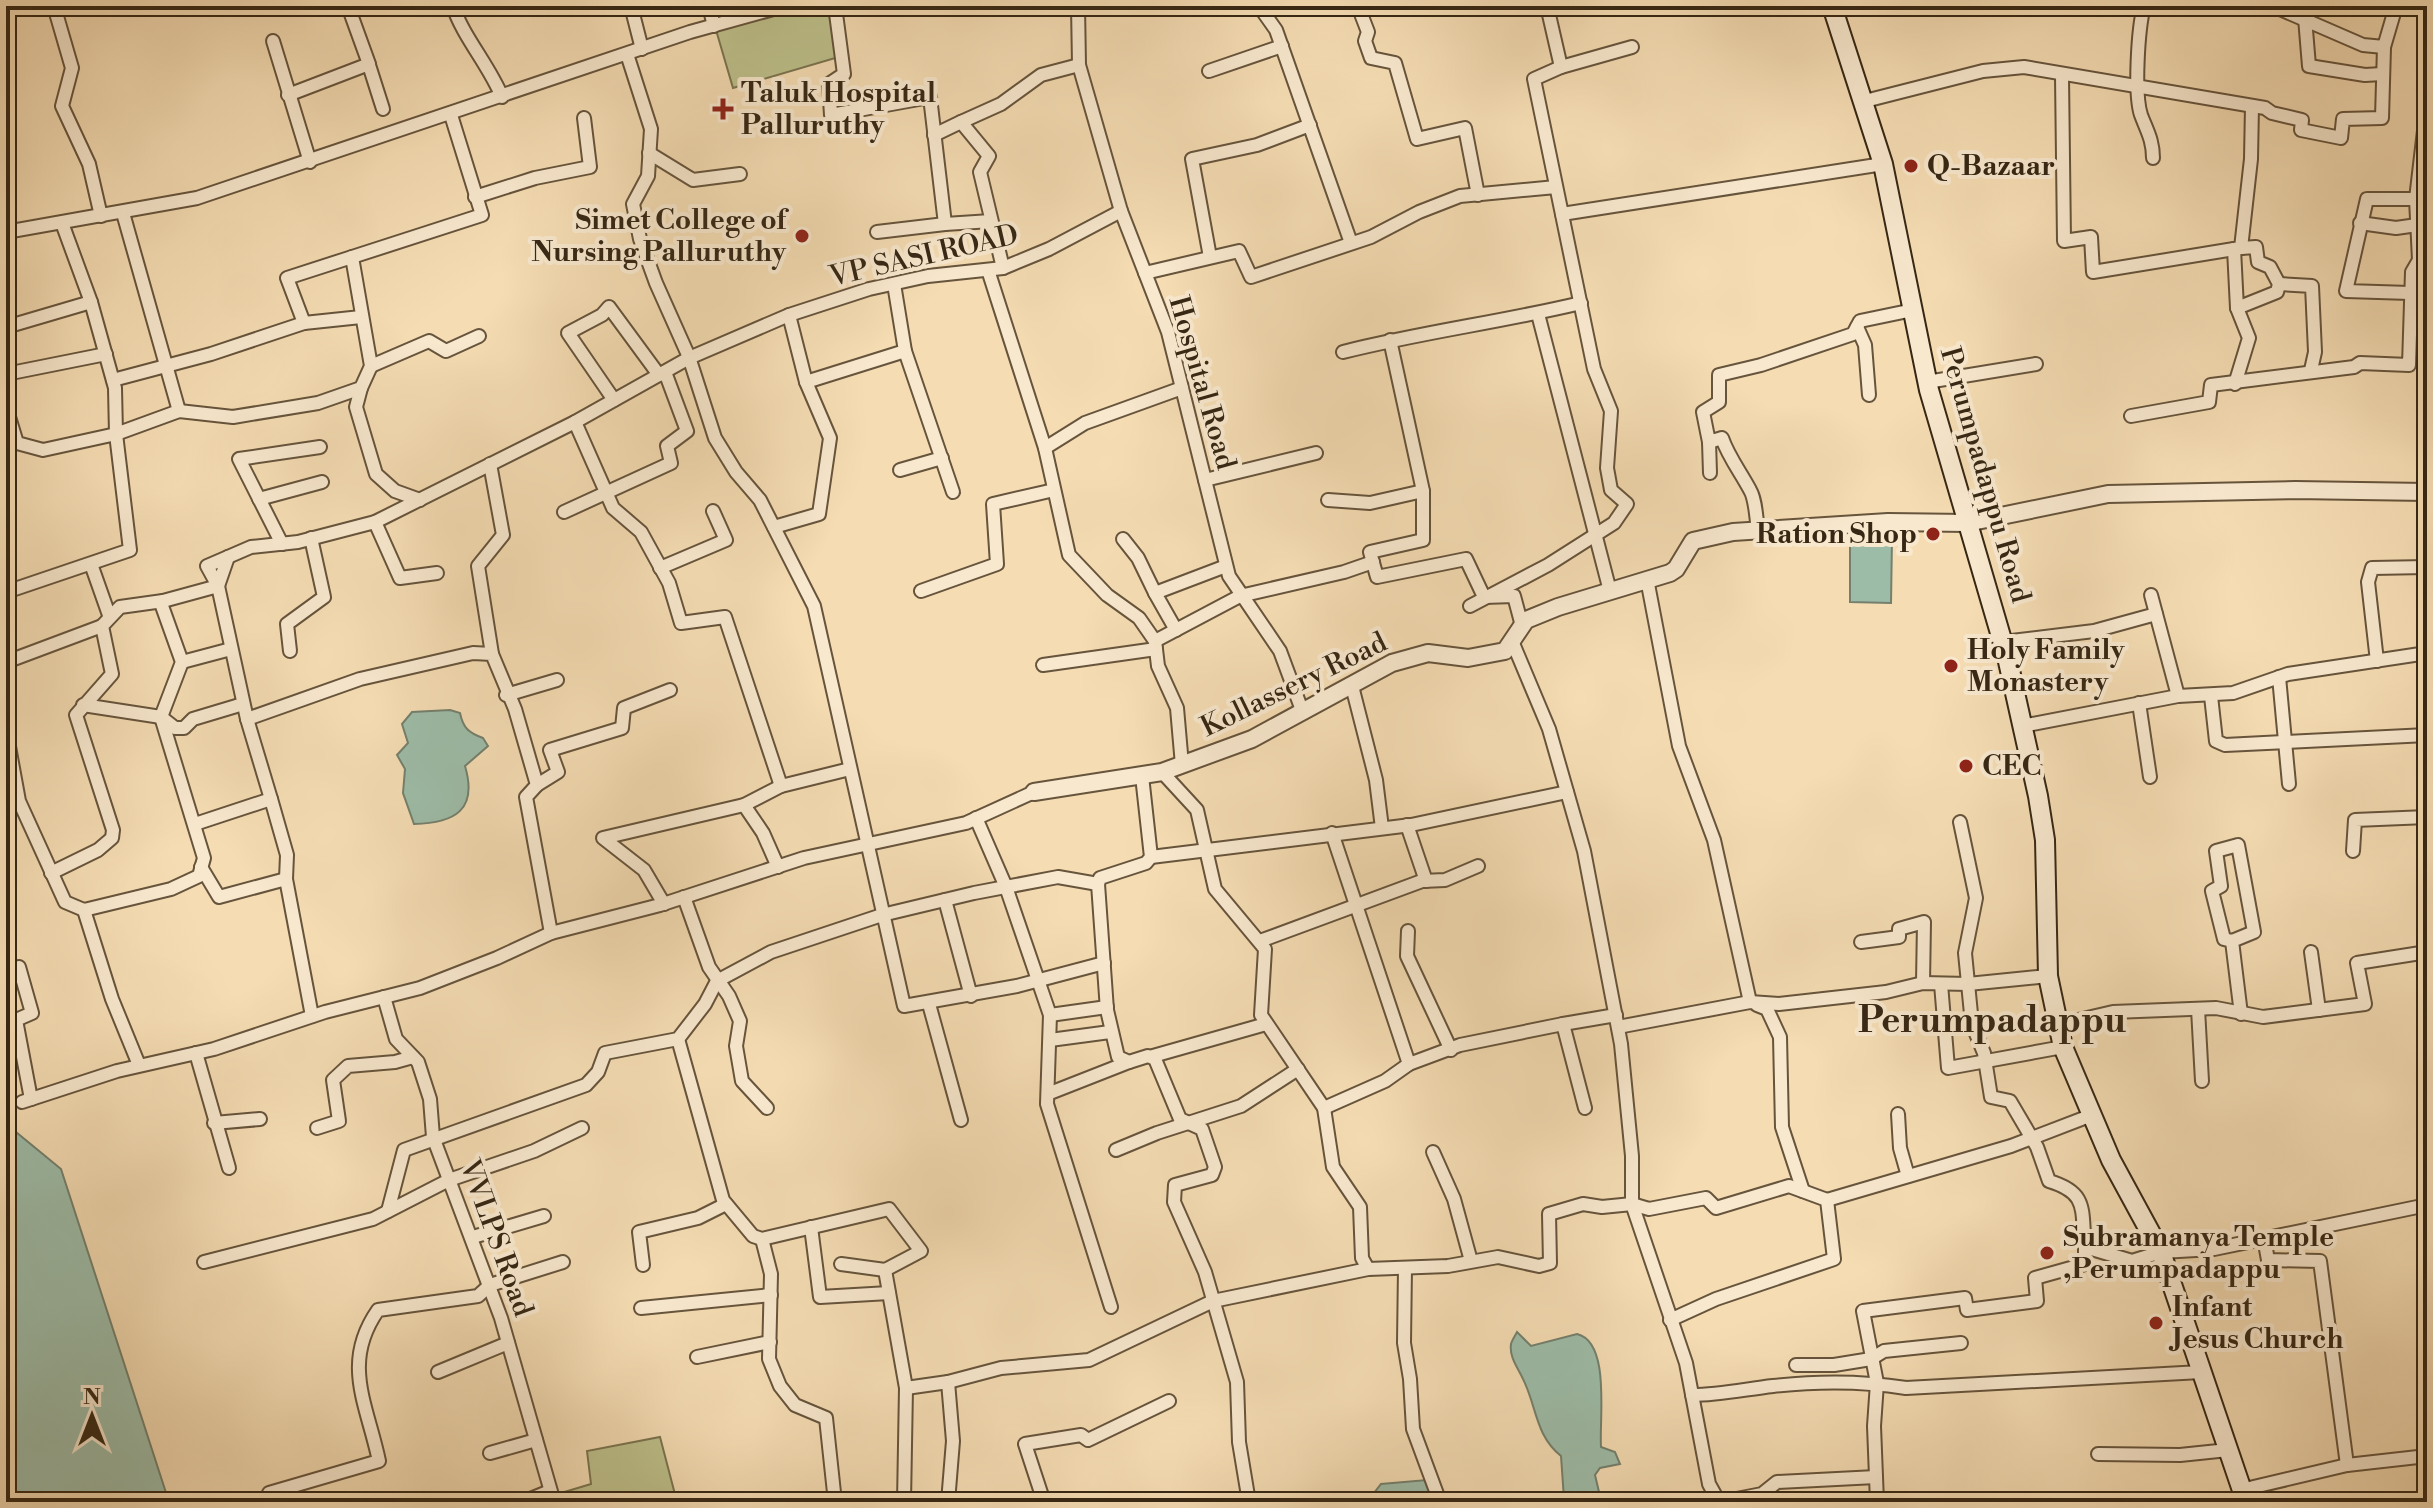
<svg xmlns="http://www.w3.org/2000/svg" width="2433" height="1508" font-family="'Libre Bodoni',serif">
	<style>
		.green { fill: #bdc08b; stroke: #7a7450; stroke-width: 2 }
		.water { fill: #9dbca8; stroke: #74806d; stroke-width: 2 }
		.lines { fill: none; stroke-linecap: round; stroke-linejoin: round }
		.minor-casing { stroke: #66543c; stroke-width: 16 }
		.tertiary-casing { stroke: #66543c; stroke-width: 20 }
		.secondary-casing { stroke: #362714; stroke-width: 22 }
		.minor { stroke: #f8e8ce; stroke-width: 12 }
		.tertiary { stroke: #f8e8ce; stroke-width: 16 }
		.secondary { stroke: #f8e8ce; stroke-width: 18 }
		.poi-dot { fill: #8f2418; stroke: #f8e8ce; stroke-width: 3 }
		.labels { text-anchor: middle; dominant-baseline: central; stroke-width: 8; stroke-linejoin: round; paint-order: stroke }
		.poi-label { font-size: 28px; font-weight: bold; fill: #362714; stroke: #f8e8ce; text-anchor: start }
		.street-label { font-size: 28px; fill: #362714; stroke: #f8e8ce }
		.district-label { font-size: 36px; font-weight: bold; fill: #362714; stroke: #f8e8ce }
	</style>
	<rect width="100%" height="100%" fill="#f5dcb3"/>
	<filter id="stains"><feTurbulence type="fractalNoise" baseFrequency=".0025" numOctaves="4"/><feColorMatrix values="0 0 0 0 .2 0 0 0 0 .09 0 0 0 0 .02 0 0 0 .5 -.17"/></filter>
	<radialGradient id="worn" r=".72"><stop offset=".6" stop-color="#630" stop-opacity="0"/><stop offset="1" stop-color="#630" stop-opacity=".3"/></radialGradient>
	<!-- green -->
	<g class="green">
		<polygon points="806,6 835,6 842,56 733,88 716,30"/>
		<polygon points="660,1437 677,1502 563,1502 561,1493 591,1484 587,1451"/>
	</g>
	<!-- water -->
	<g class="water">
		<polygon points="1850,537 1892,538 1891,603 1850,602"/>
		<path d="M450,710L460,713C463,728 469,733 483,738L488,746L465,766C478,810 455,823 414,824L403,793L405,769L397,755L408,743L402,724L412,712Z"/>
		<polygon points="6,1118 16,1132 61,1169 169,1502 6,1502"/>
		<path d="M1517,1332L1531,1346L1577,1334C1611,1342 1599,1420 1601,1447L1615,1452L1620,1464L1600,1468L1595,1475L1599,1492L1564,1499L1561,1456C1535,1435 1537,1407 1523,1379C1518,1368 1509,1357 1511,1344C1512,1340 1515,1336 1517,1332Z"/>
		<polygon points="1427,1480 1435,1502 1367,1502 1381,1484"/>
	</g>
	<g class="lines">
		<defs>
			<g id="minor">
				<polyline points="54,6 72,68 62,106 89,164 101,216"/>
				<path d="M453,6C463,37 489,65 502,97"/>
				<polyline points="631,6 642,49"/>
				<polyline points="709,6 714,26"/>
				<polyline points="835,6 844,74 829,84 831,115 930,97 945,224 877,232"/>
				<polyline points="1078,6 1079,65 1121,211 1168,332 1229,576 1280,651 1303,713"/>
				<polyline points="1259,6 1276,30 1351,243"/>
				<polyline points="1358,6 1368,32 1365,41 1371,58 1395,63 1417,139 1465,128 1478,195"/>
				<path d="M2144,6C2138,29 2134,94 2141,115C2147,131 2153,140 2153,158"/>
				<polyline points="2273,6 2363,45 2384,47 2396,6"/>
				<polyline points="2305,18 2309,66 2365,75 2382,74"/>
				<polyline points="273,41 310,162"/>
				<polyline points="627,54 651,129 648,176 633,204 640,239 656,283 689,357 715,438 736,472 760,500 814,606 904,1006 1017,986 1104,963"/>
				<polyline points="369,65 383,109"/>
				<polyline points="1561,67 1632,47"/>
				<polyline points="1209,71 1282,46"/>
				<polyline points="2062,76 2064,241 2091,237 2093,272 2234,249"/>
				<polyline points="288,95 369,64 348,6"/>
				<polyline points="1865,101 1983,71 2024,67 2265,108 2272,113 2302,120 2301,130 2341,138 2343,119 2382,118 2384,47"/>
				<polyline points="961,122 1001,104 1041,75 1079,65"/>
				<polyline points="934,135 961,122 989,156 980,172 1003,268"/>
				<polyline points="649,153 693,180 740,174"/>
				<polyline points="475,197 535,178 590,167 584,118"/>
				<polyline points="1562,214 1883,164"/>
				<polyline points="2360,223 2396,228 2417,225"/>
				<polyline points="945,224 991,221"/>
				<polyline points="6,232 197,198 690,32 784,6"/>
				<polyline points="1210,257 1192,159 1257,145 1310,125"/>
				<polyline points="988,270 1045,448 1069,555 1107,595 1139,618 1155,641 1158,666 1177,708 1182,765"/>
				<polyline points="1145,273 1239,251 1251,277 1371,237 1419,212 1460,196 1556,187"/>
				<polyline points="2279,284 2312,286 2315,352 2311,370"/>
				<polyline points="2410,293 2346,291 2367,199 2416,199 2427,203"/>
				<polyline points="2237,308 2277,292 2279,284 2270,267 2258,262 2256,247 2241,248"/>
				<polyline points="1538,314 1610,591"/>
				<polyline points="304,323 361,317"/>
				<polyline points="6,327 91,302"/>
				<polyline points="1857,327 1865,345 1869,395"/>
				<polyline points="1390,340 1423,491 1423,540 1370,552 1377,577 1466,559 1484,597 1514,596 1522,626"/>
				<polyline points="905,351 953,492"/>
				<path d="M1343,352C1422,332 1502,322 1581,303"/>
				<polyline points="371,366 429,341 446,351 479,336"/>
				<polyline points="6,374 106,354"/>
				<polyline points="113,380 211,354 304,323 287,278 352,257"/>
				<polyline points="806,382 905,351 894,284"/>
				<polyline points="1927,382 2036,364"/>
				<polyline points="2235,384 2249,338 2237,308 2234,249 2241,248 2251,159 2252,106"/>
				<polyline points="361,388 356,407 376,474 395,491 420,500"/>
				<polyline points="614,400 568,333 602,315 609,307 659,375"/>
				<polyline points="6,407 17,443 43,450 116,434 179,411 123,213"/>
				<polyline points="179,411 233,417 318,403 361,388 371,366 352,257 482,215 451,115"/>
				<polyline points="2131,416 2209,402 2211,385 2354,367 2360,363 2409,365 2412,272 2419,260 2416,199 2427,105"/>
				<polyline points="575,422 613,508 641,532 669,583 681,623 725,617 781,786 850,769"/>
				<polyline points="1709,442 1710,473"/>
				<polyline points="1045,448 1085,423 1182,388"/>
				<polyline points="490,464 503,535 478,566 492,654"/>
				<polyline points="900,470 942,458"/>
				<polyline points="1205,480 1316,453"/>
				<polyline points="259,499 322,482"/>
				<polyline points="1328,500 1370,503 1423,491"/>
				<polyline points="564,512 671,463 667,446 687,431 665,372"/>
				<polyline points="375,522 400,578 437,573"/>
				<polyline points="774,527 819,514 830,438 806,382 789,315"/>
				<path d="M1758,530C1756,518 1756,500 1750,490C1741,473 1728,456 1722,438L1709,442L1703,412L1719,402V375L1761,365L1853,334L1860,321L1913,310"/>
				<polyline points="1123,539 1138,558 1155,593"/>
				<polyline points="282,544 239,459 320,447"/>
				<polyline points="91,564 109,615"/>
				<polyline points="660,568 726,540 713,511"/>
				<polyline points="1647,579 1679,746 1714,840 1750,1002"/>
				<polyline points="921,591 997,564 993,504 1054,490"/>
				<polyline points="6,592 130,550 116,434 115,388 91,302 62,223"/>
				<polyline points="2151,595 2178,696"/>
				<polyline points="1470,606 1548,565 1614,523 1627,504 1611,490 1607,468 1611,411 1594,369 1534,79 1561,67 1547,6"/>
				<polyline points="1176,630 1155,593 1226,566"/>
				<polyline points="1155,641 1240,596 1344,572 1373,562"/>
				<polyline points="1512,641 1549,729 1584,851 1621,1044 1632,1156 1632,1204 1686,1363 1709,1484 1719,1502"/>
				<polyline points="2003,642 2094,631 2156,614"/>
				<polyline points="290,651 287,624 324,597 311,538"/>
				<polyline points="2377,661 2368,582 2372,568 2427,567"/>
				<polyline points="6,662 102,626"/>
				<polyline points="182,662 231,649"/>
				<polyline points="1043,665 1156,649"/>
				<polyline points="2279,677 2289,784"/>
				<polyline points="1352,686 1376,780 1382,828"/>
				<polyline points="506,695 557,680"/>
				<polyline points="2211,696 2216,741 2225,745 2427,735"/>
				<polyline points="2139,703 2150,777"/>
				<polyline points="83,705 161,717 175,728 184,728 193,719 243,704"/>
				<polyline points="247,719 360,679 473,653 492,654 515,709 537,785 526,797 551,933"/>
				<polyline points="2022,726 2178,696 2233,693 2288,674 2427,653"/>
				<polyline points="6,730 19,801 65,902 84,910 171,889 199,876 204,858 161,717 182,662 162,606 163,601 218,586 228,557"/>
				<polyline points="1162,772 1197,810 1215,889 1265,949 1261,1015 1324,1108 1333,1167 1360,1207 1362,1258 1368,1269 1448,1266 1498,1257 1539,1266 1550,1263 1549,1214 1583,1204 1602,1207 1632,1204 1649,1209 1706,1198 1716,1208 1789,1186 1827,1200 1834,1259 1716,1299 1670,1320"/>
				<polyline points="1142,776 1151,857 1146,863 1100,878 1098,884 1107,1010 1118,1057 1129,1062 1148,1056 1155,1059 1180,1119 1202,1129 1215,1167 1212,1175 1175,1185 1174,1202 1205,1272 1237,1382 1239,1442 1249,1502"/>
				<polyline points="537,785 558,772 550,750 622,728 624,708 670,690"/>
				<polyline points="271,799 247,719 218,586 207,566 251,547 298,542 375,522 575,422 689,358 789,315 869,289 928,276 1003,268 1049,249 1121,211"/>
				<polyline points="976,818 1006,887 1050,1015 1107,1007"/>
				<path d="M1960,822L1976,898L1965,953L1972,1024L1984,1053L1991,1097L2010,1101L2037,1147L2049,1181C2089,1193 2081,1210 2085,1247L2132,1261L2161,1252L2214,1249L2427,1205"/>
				<polyline points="195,824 271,799 287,855 286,879 312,1016"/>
				<polyline points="1407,825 1426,881"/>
				<polyline points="2353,851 2355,820 2427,817"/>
				<polyline points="1151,857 1411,825 1567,792"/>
				<polyline points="201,867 219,897 286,879"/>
				<polyline points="778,867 763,833 744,805 781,786"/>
				<polyline points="51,873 98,850 112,838 113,830 76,715 112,674 102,626 120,607 163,601"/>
				<polyline points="684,897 709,967 729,996 740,1021 736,1046 742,1081 767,1108"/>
				<polyline points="945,900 971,996"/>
				<polyline points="664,904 644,870 603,838 744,805"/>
				<polyline points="84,910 112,999 139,1065"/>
				<polyline points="1408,931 1407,956 1451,1050"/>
				<polyline points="1260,941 1422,881 1445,880 1478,866"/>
				<polyline points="2232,941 2254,932 2238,845 2216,851 2221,886 2212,891 2224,939 2232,941 2241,1014"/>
				<polyline points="1861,942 1899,937 1899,929 1924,922 1923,983"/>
				<polyline points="2311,952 2319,1010"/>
				<polyline points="19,967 32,1013 16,1020 31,1099"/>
				<polyline points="1941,984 1948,1068 2063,1047"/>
				<polyline points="384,997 396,1039 418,1062 430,1099 433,1137 501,1318 554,1502"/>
				<polyline points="929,1004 961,1120"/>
				<polyline points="1757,1005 1767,1009 1780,1037 1782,1127 1803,1191"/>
				<polyline points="2198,1009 2202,1081"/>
				<polyline points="1050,1015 1047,1104 1111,1307"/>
				<polyline points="1563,1024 1616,1015"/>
				<polyline points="2057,1025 2113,1012 2216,1008 2263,1017 2365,1004 2357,963 2427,952"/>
				<polyline points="1618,1027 1750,1002 1779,1004 1886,992 1923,983 1968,984 2048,976"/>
				<polyline points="678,1039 723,1200 753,1236 762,1239 889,1209 921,1251 885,1270 841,1264"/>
				<polyline points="1050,1040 1110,1032"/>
				<polyline points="196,1053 229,1168"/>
				<polyline points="1153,1056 1266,1024"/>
				<polyline points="1409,1064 1460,1045 1563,1024 1585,1108"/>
				<polyline points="1050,1093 1129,1062"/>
				<polyline points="22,1102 117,1071 214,1049 325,1012 420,988 497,958 551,933 660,905 804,858 966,823 1034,792"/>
				<polyline points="1324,1108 1385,1081 1409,1064 1332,833"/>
				<polyline points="1898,1114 1900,1148 1908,1176"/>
				<polyline points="214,1123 260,1119"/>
				<polyline points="317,1128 339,1121 333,1080 348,1066 395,1062 413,1057"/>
				<polyline points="1116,1150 1157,1133 1241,1106 1298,1069"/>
				<polyline points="1433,1152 1454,1199 1471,1261"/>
				<polyline points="1827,1200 2011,1146 2092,1115"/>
				<polyline points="388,1211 404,1150 586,1085 598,1072 605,1053 678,1039 705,1004 717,981 771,952 882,915 974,893 1058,877 1098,884"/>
				<polyline points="811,1227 820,1297 889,1293"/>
				<polyline points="473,1237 544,1216"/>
				<polyline points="2264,1238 2268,1260 2320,1261 2347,1465"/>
				<polyline points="762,1239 771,1274 769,1359 780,1386 795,1405 826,1418 835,1502"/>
				<polyline points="204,1262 373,1219 449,1180 534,1151 582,1128"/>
				<polyline points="643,1265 639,1232 698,1218 726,1204"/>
				<polyline points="1405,1268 1404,1343 1410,1379 1413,1429 1440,1502"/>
				<polyline points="885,1270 906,1388 904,1502"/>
				<polyline points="641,1308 771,1295"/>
				<polyline points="697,1357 770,1342"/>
				<polyline points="1796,1365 1834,1365 1871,1359 1884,1351 1961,1343"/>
				<polyline points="438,1372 508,1343"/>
				<polyline points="948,1382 953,1441 948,1502"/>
				<polyline points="906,1388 948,1382 1001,1368 1089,1360 1213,1301 1368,1269"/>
				<path d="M1692,1395C1720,1395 1746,1389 1773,1386C1817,1381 1863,1381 1906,1388L2201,1372"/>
				<polyline points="490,1453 536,1440"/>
				<polyline points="2098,1454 2180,1455 2228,1450"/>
				<polyline points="2241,1490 2347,1465 2427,1456"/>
				<path d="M269,1493L379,1461C367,1404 341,1363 378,1310L478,1296L490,1285L563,1262"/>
				<polyline points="523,1502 550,1491"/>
				<polyline points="1044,1502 1025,1444 1081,1435 1088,1440 1169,1401"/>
				<polyline points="1721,1502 1762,1494 1777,1482 1876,1477"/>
				<polyline points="1877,1502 1874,1426 1877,1383 1863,1311 1965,1298 1967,1310 2037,1301 2035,1278 2085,1264 2085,1247"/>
			</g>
			<polyline id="tertiary" points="1034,792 1162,772 1252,739 1392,663 1428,653 1468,658 1505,651 1526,620 1558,607 1670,573 1676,569 1693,541 1733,532 1888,522 1967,523 2108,494 2295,490 2427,492"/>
			<polyline id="secondary" points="1832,6 1883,164 1929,390 2007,657 2038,796 2045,840 2048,976 2063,1047 2111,1160 2161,1252 2246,1502"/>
		</defs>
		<!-- minor casing -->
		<use href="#minor" class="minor-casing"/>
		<!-- tertiary casing -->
		<use href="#tertiary" class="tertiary-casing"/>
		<!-- secondary casing -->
		<use href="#secondary" class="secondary-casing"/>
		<!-- minor -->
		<use href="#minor" class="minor"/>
		<!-- tertiary -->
		<use href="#tertiary" class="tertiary"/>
		<!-- secondary -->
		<use href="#secondary" class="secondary"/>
	</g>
	<!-- markers -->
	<g class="poi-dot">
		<path d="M719 97h8v8h8v8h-8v8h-8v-8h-8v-8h8z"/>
		<circle cx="1911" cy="166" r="8"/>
		<circle cx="802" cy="236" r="8"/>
		<circle cx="1933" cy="534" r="8"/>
		<circle cx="1951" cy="666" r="8"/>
		<circle cx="1966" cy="766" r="8"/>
		<circle cx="2047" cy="1253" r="8"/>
		<circle cx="2156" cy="1323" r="8"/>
	</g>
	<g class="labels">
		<!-- poi labels -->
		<g class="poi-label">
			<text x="741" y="93">Taluk Hospital<tspan x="741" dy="32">Palluruthy</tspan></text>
			<text x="1927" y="166">Q-Bazaar</text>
			<text x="786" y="220" text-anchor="end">Simet College of<tspan x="786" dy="32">Nursing Palluruthy</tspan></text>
			<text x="1917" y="534" text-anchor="end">Ration Shop</text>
			<text x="1967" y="650">Holy Family<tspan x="1967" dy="32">Monastery</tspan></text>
			<text x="1982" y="766">CEC</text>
			<text x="2063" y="1237">Subramanya Temple<tspan x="2063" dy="32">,Perumpadappu</tspan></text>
			<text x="2172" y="1307">Infant<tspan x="2172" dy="32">Jesus Church</tspan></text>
		</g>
		<!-- street labels -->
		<g class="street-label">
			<text transform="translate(924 256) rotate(-13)">VP SASI ROAD</text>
			<text transform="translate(1202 383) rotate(74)">Hospital Road</text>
			<text transform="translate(1985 475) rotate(74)">Perumpadappu Road</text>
			<text transform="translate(1294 685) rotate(-26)">Kollassery Road</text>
			<text transform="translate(496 1238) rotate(70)">VVLPS Road</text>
		</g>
		<!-- district labels -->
		<g class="district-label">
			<text x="1992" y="1021">Perumpadappu</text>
		</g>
	</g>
	<!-- margin -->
	<rect width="2433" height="1508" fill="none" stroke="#f5dcb3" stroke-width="32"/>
	<rect x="8" y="8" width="2417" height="1492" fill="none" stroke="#362714" stroke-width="4"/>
	<rect x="16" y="16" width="2401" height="1476" fill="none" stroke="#362714" stroke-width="2"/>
	<!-- north arrow -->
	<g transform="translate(92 1416)" stroke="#f8e8ce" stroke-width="6" paint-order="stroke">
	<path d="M0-6L14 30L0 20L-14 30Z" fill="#362714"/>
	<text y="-12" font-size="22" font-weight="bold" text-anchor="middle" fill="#362714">N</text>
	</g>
	<rect width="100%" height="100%" filter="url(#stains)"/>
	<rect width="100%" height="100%" fill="url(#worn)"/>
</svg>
